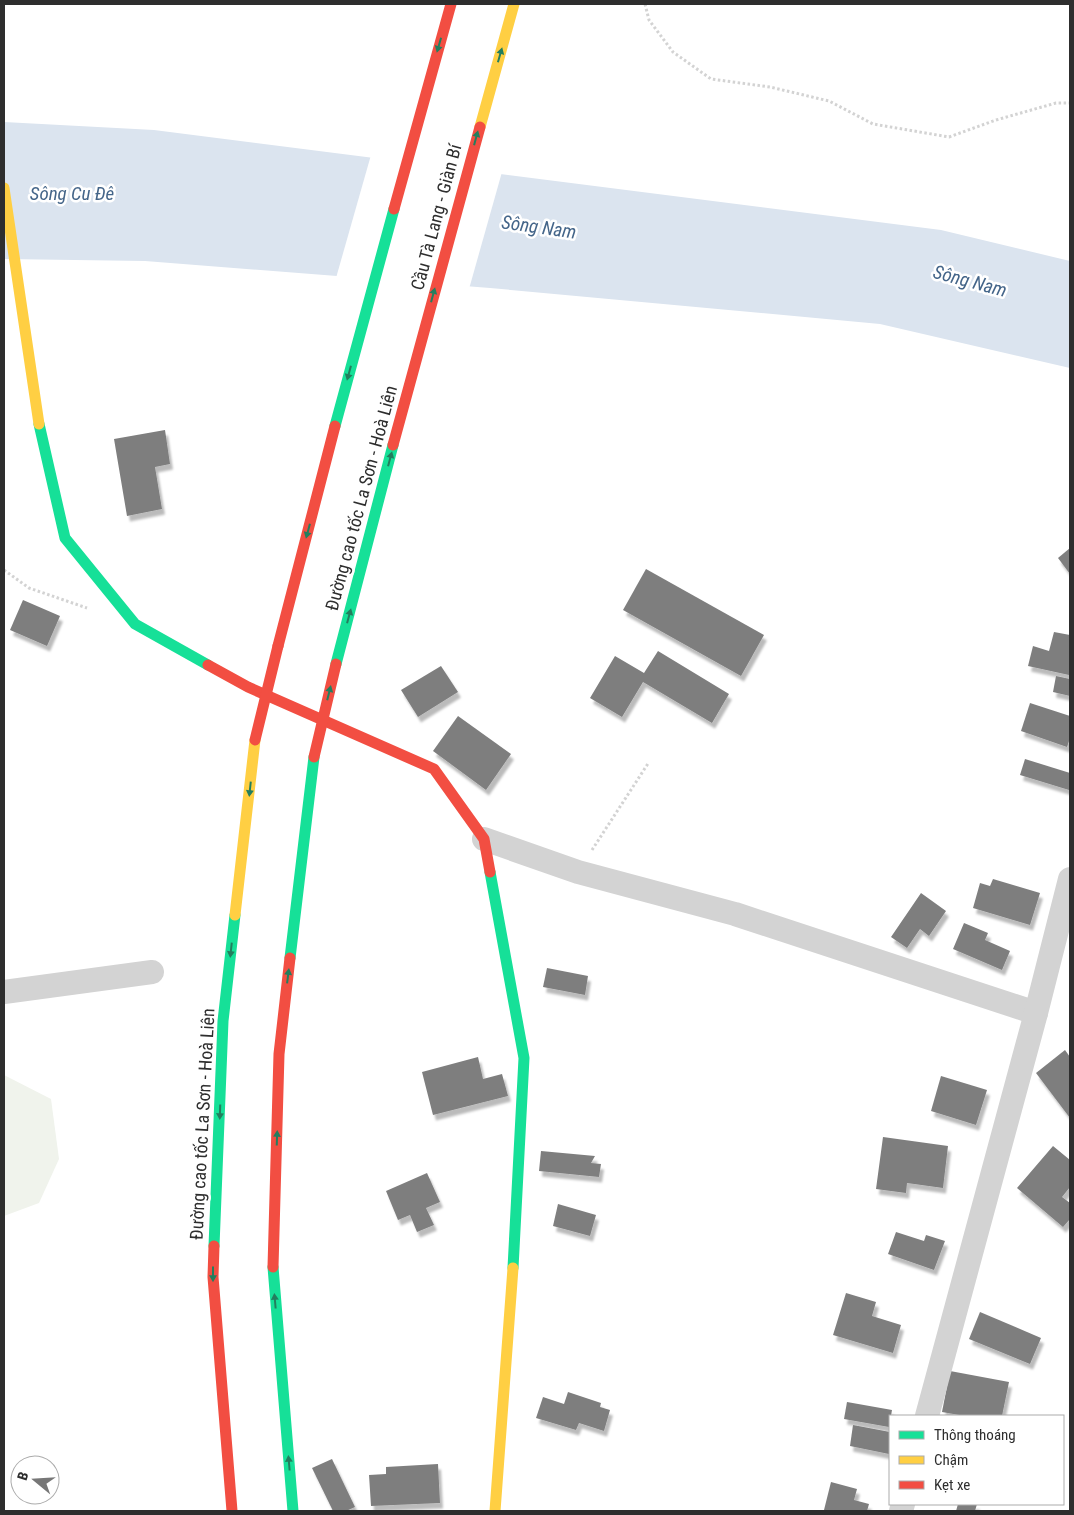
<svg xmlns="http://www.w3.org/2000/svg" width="1074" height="1515" font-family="'Roboto Condensed',sans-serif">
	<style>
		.green { fill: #f0f3ec }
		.water { fill: #dbe4ef }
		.pier { fill: #fff }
		.building { fill: #7e7e7e; filter: url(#shadow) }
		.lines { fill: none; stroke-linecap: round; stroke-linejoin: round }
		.path { stroke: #d3d3d3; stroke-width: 3; stroke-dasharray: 2.5 2.5; stroke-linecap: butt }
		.street { stroke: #d3d3d3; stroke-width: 24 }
		.fast { stroke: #16e098; stroke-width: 11 }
		.slow { stroke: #ffcf43; stroke-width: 11 }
		.jam { stroke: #f24e42; stroke-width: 11 }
		.jam-bridge { stroke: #f24e42; stroke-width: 11 }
		.oneway { fill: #237e5e }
		.labels { text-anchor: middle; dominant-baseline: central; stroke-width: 5; stroke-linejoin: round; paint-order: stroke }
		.street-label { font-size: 18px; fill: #2e2e2e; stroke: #fff }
		.water-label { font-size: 19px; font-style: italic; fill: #446589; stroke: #fff }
	</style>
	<defs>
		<filter id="shadow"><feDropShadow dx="3" dy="5.5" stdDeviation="1" flood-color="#0004"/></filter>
	</defs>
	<rect width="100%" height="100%" fill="#fff"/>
	<!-- green -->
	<polygon class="green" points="4,1075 51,1099 59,1159 39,1203 4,1216"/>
	<!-- water -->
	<polygon class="water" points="4,122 154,130 941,230 1070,261 1070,368 880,324 490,288 145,261 4,259"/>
	<!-- pier -->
	<polygon class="pier" points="371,155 502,172 469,289 336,278"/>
	<!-- building -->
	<g class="building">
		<polygon points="165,430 170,464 155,467 162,509 127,516 114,439"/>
		<polygon points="1070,548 1070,574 1058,558"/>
		<polygon points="646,569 764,635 741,676 623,610"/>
		<polygon points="23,600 60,616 47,646 10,630"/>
		<polygon points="1054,632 1070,635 1070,668 1069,675 1028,666 1033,646 1049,651"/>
		<polygon points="658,651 729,694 712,723 643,682 622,717 590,698 615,656 644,673"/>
		<polygon points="441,666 458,692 418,717 401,690"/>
		<polygon points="1056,676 1070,679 1070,696 1053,692"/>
		<polygon points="1030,703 1070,716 1070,738 1067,747 1021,731"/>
		<polygon points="458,716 511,754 486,790 433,751"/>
		<polygon points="1025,759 1070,773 1069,790 1020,775"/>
		<polygon points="993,879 1040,893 1030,925 973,908 980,883 990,886"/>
		<polygon points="921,893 946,911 929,936 920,929 907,948 891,937"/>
		<polygon points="964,923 988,933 985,940 1010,951 1002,970 953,949"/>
		<polygon points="547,968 588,976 585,995 543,987"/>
		<polygon points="1065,1050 1070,1057 1070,1118 1036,1073"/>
		<polygon points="478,1057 483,1079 502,1074 508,1096 433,1115 422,1072"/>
		<polygon points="941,1076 987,1090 976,1125 931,1111"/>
		<polygon points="883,1137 948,1146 943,1188 907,1183 906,1193 876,1189"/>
		<polygon points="1053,1146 1070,1160 1070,1187 1062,1197 1070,1203 1070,1219 1063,1227 1017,1188"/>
		<polygon points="541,1151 595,1156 591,1163 601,1164 599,1177 539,1171"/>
		<polygon points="427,1173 440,1202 426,1208 434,1225 417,1232 410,1215 398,1220 386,1191"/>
		<polygon points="558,1204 596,1215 590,1236 553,1226"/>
		<polygon points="896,1232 924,1241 926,1235 945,1241 934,1270 888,1254"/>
		<polygon points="846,1293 876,1302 872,1316 901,1325 893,1353 833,1335"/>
		<polygon points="980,1312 1041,1338 1030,1364 969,1339"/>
		<polygon points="950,1371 1009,1382 1002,1416 965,1416 942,1412"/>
		<polygon points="568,1392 601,1403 600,1407 610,1410 604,1431 579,1423 576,1430 536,1418 543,1397 564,1404"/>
		<polygon points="847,1402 892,1410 889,1427 844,1419"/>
		<polygon points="853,1425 890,1432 889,1454 850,1446"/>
		<polygon points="332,1459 355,1507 346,1511 333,1511 312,1468"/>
		<polygon points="438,1464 440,1503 371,1506 369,1475 386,1474 386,1467"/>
		<polygon points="831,1482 857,1489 854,1500 869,1504 867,1511 824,1510"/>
		<polygon points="958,1504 977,1504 975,1511 956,1511"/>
	</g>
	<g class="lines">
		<!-- path -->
		<g class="path">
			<polyline points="645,4 649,20 673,52 711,79 770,87 829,101 873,124 949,137 996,120 1056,103 1070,103"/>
			<polyline points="4,570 29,588 87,608"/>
			<polyline points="592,850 649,762"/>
		</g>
		<!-- street -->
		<g class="street">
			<polyline points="484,839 578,872 735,914 1036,1013"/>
			<polyline points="4,992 152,972"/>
			<polyline points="927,1416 1036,1013 1070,879"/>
			<polyline points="901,1511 903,1504"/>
		</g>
		<!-- fast -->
		<g class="fast">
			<polyline points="39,424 65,538 135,624 208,665"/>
			<polyline points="335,426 394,209"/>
			<polyline points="336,664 393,445"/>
			<polyline points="490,872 524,1058 513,1268"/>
			<polyline points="290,958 314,757"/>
			<polyline points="214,1246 223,1021 235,915"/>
			<polyline points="273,1267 293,1511"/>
		</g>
		<!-- slow -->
		<g class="slow">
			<polyline points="480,127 514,4"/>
			<polyline points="4,188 39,424"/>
			<polyline points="235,915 255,740"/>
			<polyline points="495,1511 513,1268"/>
		</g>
		<!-- jam -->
		<g class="jam">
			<polyline points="394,209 451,4"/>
			<polyline points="393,445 480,127"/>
			<polyline points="278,646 335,426"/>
			<polyline points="208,665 248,687 434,769 484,839 490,872"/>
			<polyline points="214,1246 213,1277 232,1511"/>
			<polyline points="273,1267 279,1054 290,958"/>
		</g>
		<!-- jam-bridge -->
		<g class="jam-bridge">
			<polyline points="255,740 278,646"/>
			<polyline points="314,757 336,664"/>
		</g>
	</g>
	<!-- one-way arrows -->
	<defs><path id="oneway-solid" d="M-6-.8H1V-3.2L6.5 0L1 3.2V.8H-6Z" transform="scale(1.25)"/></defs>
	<g class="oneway">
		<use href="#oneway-solid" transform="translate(439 45) rotate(106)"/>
		<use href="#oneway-solid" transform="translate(500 55) rotate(-74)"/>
		<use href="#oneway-solid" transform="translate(476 138) rotate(-75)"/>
		<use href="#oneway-solid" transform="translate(433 295) rotate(-75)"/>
		<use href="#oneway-solid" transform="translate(349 373) rotate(105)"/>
		<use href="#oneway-solid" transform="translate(390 459) rotate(-75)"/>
		<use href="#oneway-solid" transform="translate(308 531) rotate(105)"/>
		<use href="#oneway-solid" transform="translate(349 616) rotate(-75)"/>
		<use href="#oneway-solid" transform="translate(329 693) rotate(-76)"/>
		<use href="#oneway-solid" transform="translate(250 789) rotate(96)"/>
		<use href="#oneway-solid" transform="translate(231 950) rotate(96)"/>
		<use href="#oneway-solid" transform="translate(288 976) rotate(-83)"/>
		<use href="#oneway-solid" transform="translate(220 1112) rotate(92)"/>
		<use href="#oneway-solid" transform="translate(277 1138) rotate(-88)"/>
		<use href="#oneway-solid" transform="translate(213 1274) rotate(90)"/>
		<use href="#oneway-solid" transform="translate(275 1301) rotate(-95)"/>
		<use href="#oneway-solid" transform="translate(289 1463) rotate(-95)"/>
	</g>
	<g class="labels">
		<!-- street labels -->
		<g class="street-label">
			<text transform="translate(436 217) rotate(-75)">Cầu Tà Lang - Giàn Bí</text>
			<text transform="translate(361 498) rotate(-75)">Đường cao tốc La Sơn - Hoà Liên</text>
			<text transform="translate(202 1124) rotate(-87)">Đường cao tốc La Sơn - Hoà Liên</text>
		</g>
		<!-- water labels -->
		<g class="water-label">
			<text x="72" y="193">Sông Cu Đê</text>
			<text transform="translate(539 227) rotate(8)">Sông Nam</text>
			<text transform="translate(970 281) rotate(15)">Sông Nam</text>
		</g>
	</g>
	<!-- border -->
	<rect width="1074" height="1515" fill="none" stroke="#2e2e2e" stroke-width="10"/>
	<!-- legend -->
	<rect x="889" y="1415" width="175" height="90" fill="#ffffff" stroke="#ababab"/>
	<rect x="899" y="1431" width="25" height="8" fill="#16e098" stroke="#ababab"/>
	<text x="934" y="1440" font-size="15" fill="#2e2e2e">Thông thoáng</text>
	<rect x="899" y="1456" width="25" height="8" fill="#ffcf43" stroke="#ababab"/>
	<text x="934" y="1465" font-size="15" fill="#2e2e2e">Chậm</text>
	<rect x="899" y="1481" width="25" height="8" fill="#f24e42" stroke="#ababab"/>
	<text x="934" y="1490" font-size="15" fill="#2e2e2e">Kẹt xe</text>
	<!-- north arrow -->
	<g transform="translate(35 1480) rotate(288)"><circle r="24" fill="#ffffff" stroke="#ababab"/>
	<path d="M0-4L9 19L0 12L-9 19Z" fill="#777777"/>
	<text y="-8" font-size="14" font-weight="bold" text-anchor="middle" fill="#2e2e2e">B</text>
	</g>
</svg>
